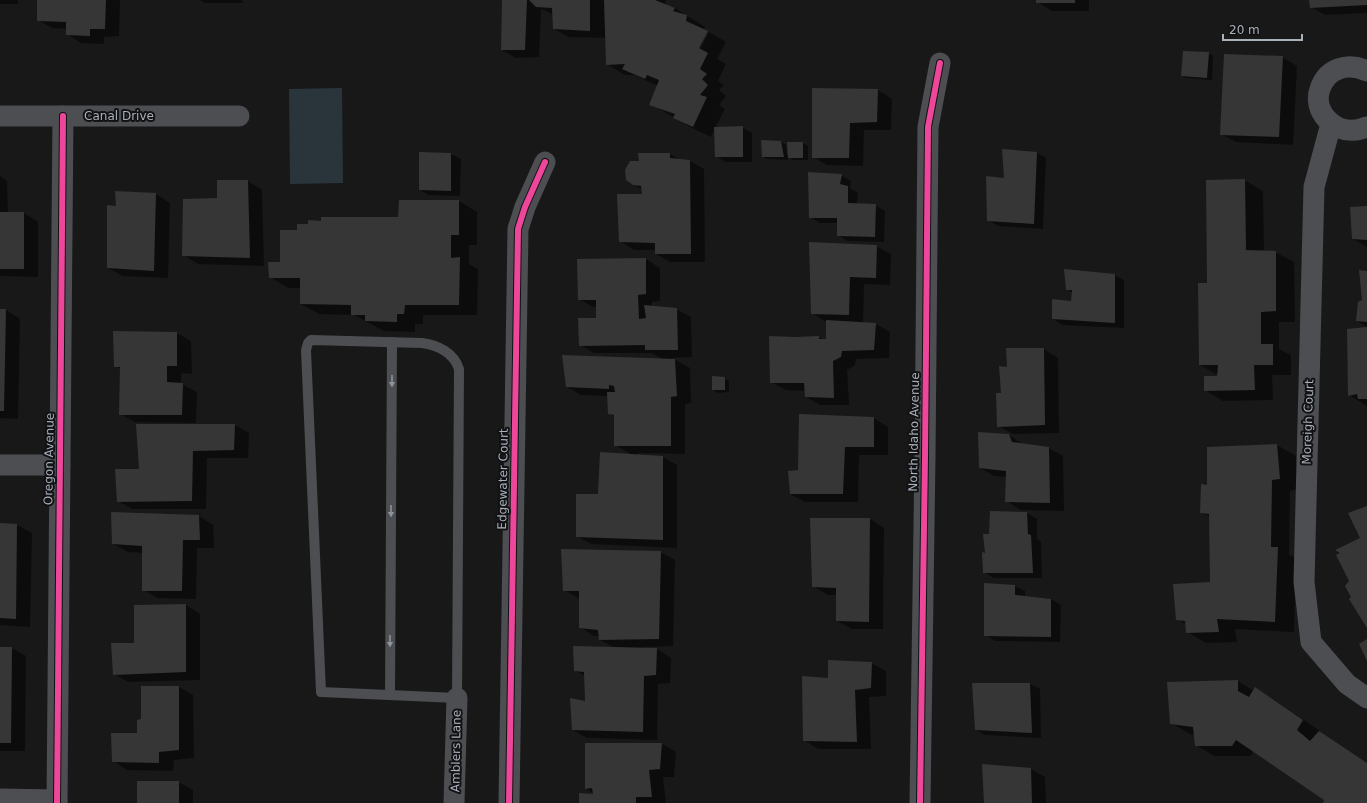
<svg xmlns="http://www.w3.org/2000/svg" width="1367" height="803" font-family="'DejaVu Sans',sans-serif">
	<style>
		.water { fill: #2a353b }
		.shadow { fill: #0007 }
		.building { fill: #363637 }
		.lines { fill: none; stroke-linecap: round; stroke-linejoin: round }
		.service { stroke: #4c4e51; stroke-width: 10 }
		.minor { stroke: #4c4e51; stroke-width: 21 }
		.cycleway-casing { stroke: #121214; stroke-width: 8 }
		.cycleway { stroke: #ed469a; stroke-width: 6 }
		.oneway { fill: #8c939a }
		.labels { text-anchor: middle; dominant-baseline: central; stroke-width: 4; stroke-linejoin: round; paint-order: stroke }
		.street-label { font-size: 12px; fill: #a8b0ba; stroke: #121214 }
	</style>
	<rect width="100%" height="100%" fill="#181818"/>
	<!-- water -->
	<polygon class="water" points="342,88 343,183 290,184 289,89"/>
	<!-- shadow -->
	<g class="shadow">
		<rect x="0" y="0" width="18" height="4"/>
		<polygon points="38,0 120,0 119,36 104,37 104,44 81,43 67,34 67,29 52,28 38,20"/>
		<polygon points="200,0 242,0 243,3 205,3"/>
		<polygon points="503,0 666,0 665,5 675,8 705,27 704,30 708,32 707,32 696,52 698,53 709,32 726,42 717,59 726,64 718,81 724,85 719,90 726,96 719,105 725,109 715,128 743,128 752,133 752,162 725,162 716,156 715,129 711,137 692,128 651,104 658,86 634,75 625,75 607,64 606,38 568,37 554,29 554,15 541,9 539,57 516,58 502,50"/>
		<polygon points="1037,0 1089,0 1089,11 1052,11 1037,2"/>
		<polygon points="1310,0 1367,0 1367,13 1325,15 1311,7"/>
		<polygon points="1209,53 1213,56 1212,80 1187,78 1182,76"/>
		<polygon points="1282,57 1297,66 1293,145 1236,142 1221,134"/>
		<polygon points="878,90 892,99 891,130 864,130 863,166 827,165 813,157"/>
		<polygon points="781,142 786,145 787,155 789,155 788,143 803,143 808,146 808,160 794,160 788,157 788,160 767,159 763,157"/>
		<polygon points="420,153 451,154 461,159 460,196 429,195 420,190"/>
		<polygon points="1037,153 1046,158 1043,229 998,226 988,220 1005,179"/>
		<polygon points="639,154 670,154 680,160 690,161 704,169 705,262 670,262 656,254 656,250 634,250 620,241 643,195 642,189 634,185 640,162"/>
		<polygon points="841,175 851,181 850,188 858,193 857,204 875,205 885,211 884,242 847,241 838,235 838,223 820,223 810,217"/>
		<polygon points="0,176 7,181 8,213 24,213 38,222 38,277 0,276"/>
		<polygon points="1244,180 1263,191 1264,252 1275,252 1294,262 1295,322 1279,322 1279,349 1291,355 1291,375 1272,375 1273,400 1223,401 1205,390 1218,377 1218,375 1200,365 1208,284"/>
		<polygon points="248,181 262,190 264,266 198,264 183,255"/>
		<polygon points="156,194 170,203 168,278 123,276 108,268 117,208"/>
		<polygon points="400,201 459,201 477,212 477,245 469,245 469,264 478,269 477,315 423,315 423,324 415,324 415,332 384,331 354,315 319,314 301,304 301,288 288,288 270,277 281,263 298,231 309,225 322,222 399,218"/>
		<polygon points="1367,207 1367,247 1353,239"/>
		<polygon points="876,246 891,254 890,285 864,284 863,323 876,324 890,332 889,358 856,359 855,365 847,370 849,405 820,405 806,397 806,391 786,390 771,382 795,338 818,337 825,340 827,340 826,322 812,313"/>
		<polygon points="646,259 660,268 660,301 652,302 652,307 676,309 691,317 692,357 672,358 690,368 691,403 685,404 685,454 638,453 638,455 663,457 677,465 677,548 591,544 577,536 599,495 632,455 615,445 615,417 609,413 608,396 581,395 567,387 663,359 651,353 594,353 580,345 597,319 597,307 593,307 579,299 578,260"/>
		<polygon points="1367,272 1367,327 1357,321 1363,301"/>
		<polygon points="1114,275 1124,280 1124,328 1062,325 1053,319 1072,302 1073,293 1067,290"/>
		<polygon points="0,310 6,310 20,319 18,419 0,418"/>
		<polygon points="1367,328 1367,406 1349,395"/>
		<polygon points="177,333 191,341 192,374 181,373 181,384 197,392 196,423 135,422 120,414 121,369 115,366"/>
		<polygon points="1007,349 1044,349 1058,358 1059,433 1013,434 998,426 1002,394 1008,368"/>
		<polygon points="724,378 729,381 729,392 718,393 713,390"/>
		<polygon points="800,415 874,418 888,427 888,455 859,455 858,502 805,502 790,494 799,471"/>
		<polygon points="235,425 249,433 248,458 207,458 206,509 132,509 118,501 140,470"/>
		<polygon points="1009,435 1024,445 1049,448 1063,456 1064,511 1021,510 1006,501 1007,477 994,476 980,468"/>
		<polygon points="1277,445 1296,456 1298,489 1290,491 1289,555 1296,558 1294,632 1235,629 1237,642 1206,643 1187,632 1187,625 1177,619 1211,583 1210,517 1201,512 1208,486 1208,448"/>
		<polygon points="991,512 1027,513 1037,519 1037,539 1041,542 1042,578 994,578 984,572 986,554 990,535"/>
		<polygon points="199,516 213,525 214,548 197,548 196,599 158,598 143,590 143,553 128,552 113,544"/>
		<polygon points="870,519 884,528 883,629 852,629 837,621 837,595 828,595 813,586"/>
		<polygon points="0,524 17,525 32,533 30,627 0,625"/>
		<polygon points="660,552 675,560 673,646 644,647 644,649 657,649 671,658 670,683 658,684 657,740 587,738 573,730 586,702 585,676 575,670 615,648 600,640 600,636 594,636 580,627 580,599 564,590"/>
		<polygon points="1015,586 1025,591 1025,597 1051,599 1061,605 1060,642 995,641 985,635"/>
		<polygon points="186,605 200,614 200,680 128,682 114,674 135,644"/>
		<polygon points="0,648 12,648 26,656 25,751 0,751"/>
		<polygon points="871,663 886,671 886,696 869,697 871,749 818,749 804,740 829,679"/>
		<polygon points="1238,681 1254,691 1255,689 1273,699 1320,731 1320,733 1367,763 1367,803 1324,803 1326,800 1254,751 1250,756 1214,756 1196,745 1195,735 1190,734 1171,723"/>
		<polygon points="973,684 1030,684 1040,689 1041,738 985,735 976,730"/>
		<polygon points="142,687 179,687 193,695 194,758 174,760 173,771 127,770 113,761 138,734 142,720"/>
		<polygon points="662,744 676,752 674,777 663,777 666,803 580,803 594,795 594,793 586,789"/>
		<polygon points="1031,769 1045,777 1046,803 985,803"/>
		<polygon points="178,782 193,790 193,803 138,803"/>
	</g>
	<!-- building -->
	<g class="building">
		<polygon points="37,0 106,0 105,29 90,29 90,36 66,35 66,22 37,21"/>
		<polygon points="502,0 527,0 525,50 501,50"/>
		<polygon points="529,0 590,0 590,31 553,29 552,8 536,7"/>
		<polygon points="604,0 655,0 675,8 673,11 687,15 686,21 708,31 699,48 708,53 700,69 707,74 702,79 708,85 700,95 707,97 693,127 673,118 675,114 649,105 659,80 647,75 645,79 622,69 625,64 606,65"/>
		<rect x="1036" y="0" width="39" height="3"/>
		<polygon points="1309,0 1367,0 1367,5 1310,8"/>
		<polygon points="1183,51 1209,52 1207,78 1181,76"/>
		<polygon points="1224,54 1283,56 1279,137 1220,135"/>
		<polygon points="812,88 878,89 877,122 850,123 849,158 812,158"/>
		<polygon points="743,126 743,157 715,157 714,127"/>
		<polygon points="761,140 781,141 784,157 762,157"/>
		<polygon points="787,142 803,142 803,158 788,158"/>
		<polygon points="1002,149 1037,152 1034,224 987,221 986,176 1004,178"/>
		<polygon points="419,152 451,153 451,191 419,190"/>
		<polygon points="638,153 670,153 670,158 690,160 691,254 655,254 655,243 619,242 617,194 642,194 641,186 633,185 626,180 625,170 630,161 639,161"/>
		<polygon points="808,172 842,174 840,184 848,186 848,203 876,204 875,237 837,236 837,218 809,218"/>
		<polygon points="1245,179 1246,250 1276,251 1276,311 1261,312 1261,344 1273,344 1273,365 1254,365 1255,390 1204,391 1204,376 1217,376 1218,365 1199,365 1198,283 1207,283 1206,180"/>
		<polygon points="217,180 248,180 250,258 182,256 183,199 217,198"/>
		<polygon points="115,191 156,193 154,271 107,268 107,205 116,206"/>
		<polygon points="399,200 459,200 459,235 451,235 451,258 460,257 459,305 405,305 404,314 397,314 397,322 365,321 365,315 351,315 351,305 300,304 300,278 269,278 268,262 280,262 280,230 297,230 297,224 308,224 308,220 321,221 321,217 398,217"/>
		<polygon points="1367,206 1367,240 1352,239 1350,207"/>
		<rect x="0" y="212" width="24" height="57"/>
		<polygon points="809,242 877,245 876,278 850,277 849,315 811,314"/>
		<polygon points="646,258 646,294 638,295 639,319 646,318 644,305 677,308 678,350 645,350 645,345 579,346 578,318 596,318 596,300 578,300 577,259"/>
		<polygon points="1064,269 1115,274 1115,323 1052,319 1052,299 1071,301 1072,290 1066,290"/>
		<polygon points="1359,270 1367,271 1367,322 1356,321 1358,302 1362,300"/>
		<polygon points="0,309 6,309 4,411 0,411"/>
		<polygon points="826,320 876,323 874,350 842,351 841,357 833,361 834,398 805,397 804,383 770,383 769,336 795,337 819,336 819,339 826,339"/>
		<polygon points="1367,327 1367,399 1358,399 1357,394 1348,396 1347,329"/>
		<polygon points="113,331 177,332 177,366 167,366 167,382 183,383 182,415 119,415 120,367 114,367"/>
		<polygon points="1006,348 1044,348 1045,425 997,427 996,393 1001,393 999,366 1007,367"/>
		<polygon points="562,355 675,359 677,396 671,397 671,446 614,446 614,415 608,414 607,392 615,392 614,386 609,385 609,389 566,387"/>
		<polygon points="712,376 725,377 725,390 712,390"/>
		<polygon points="799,414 874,417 874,447 845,447 843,494 790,494 788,471 798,470"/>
		<polygon points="136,424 235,424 234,450 193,451 192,501 117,502 115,469 139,469"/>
		<polygon points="978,432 1009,434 1012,442 1049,447 1050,503 1005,502 1006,471 979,468"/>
		<polygon points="1277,444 1280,479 1272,480 1271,547 1278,547 1275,622 1217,619 1219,632 1186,633 1185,621 1176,620 1173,584 1210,582 1209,514 1200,513 1201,484 1207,485 1207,447"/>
		<polygon points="600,452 663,456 663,540 576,537 576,494 598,494"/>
		<polygon points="1367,506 1367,628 1349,599 1351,597 1345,586 1349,581 1336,555 1340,553 1335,550 1360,538 1348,513"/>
		<polygon points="990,511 1027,512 1028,534 1031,535 1033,573 983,573 982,552 985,553 983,534 989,534"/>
		<polygon points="111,512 199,515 200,540 183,540 182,591 142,591 142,546 112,544"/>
		<polygon points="810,518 870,518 869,622 836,621 836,588 812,587"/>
		<polygon points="0,523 17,524 16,619 0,618"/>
		<polygon points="561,549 661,551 659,639 599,640 598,630 579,628 579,591 563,591"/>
		<polygon points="984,583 1015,585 1015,595 1051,599 1051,637 984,636"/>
		<polygon points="186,604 186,672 113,675 111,643 134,643 134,605"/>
		<polygon points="1367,639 1367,661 1359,644"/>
		<polygon points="573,646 657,648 656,675 644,676 643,732 572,730 570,698 585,701 584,672 574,671"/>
		<polygon points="0,647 12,647 11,743 0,743"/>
		<polygon points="828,660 872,662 871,688 855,690 857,742 803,741 802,676 828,678"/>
		<polygon points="1238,680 1238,691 1249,697 1255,687 1303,720 1297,730 1310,741 1319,731 1367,763 1367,803 1323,803 1324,800 1236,740 1232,746 1195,746 1193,727 1170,724 1167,682"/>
		<polygon points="972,683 1030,683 1032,733 975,730"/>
		<polygon points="141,686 179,686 179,750 159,752 159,763 112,762 111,733 137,733 137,720 141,719"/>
		<polygon points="585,743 662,743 660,769 649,770 652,797 636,797 636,803 579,803 579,793 593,794 592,788 585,789"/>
		<polygon points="982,764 1031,768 1032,803 984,803"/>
		<rect x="137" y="781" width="42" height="22"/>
	</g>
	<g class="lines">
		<!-- service -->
		<g class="service">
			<path d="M311,340L422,343C438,345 454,353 459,369L457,698L321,692L306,350L308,343Z"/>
			<polyline points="390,695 392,342"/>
		</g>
		<!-- minor -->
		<g class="minor">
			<path d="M1367,71C1348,62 1327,68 1320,89C1312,111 1334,133 1355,130C1359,130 1363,128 1367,127"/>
			<polyline points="0,116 239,116"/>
			<polyline points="1331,124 1314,187 1304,582 1311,642 1347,684 1367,698"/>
			<polyline points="0,465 60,465"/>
			<polyline points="0,799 57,800"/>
			<polyline points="57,803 63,116"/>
			<polyline points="454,803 457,698"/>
			<polyline points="509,803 518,229 525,207 545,162"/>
			<polyline points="920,803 925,457 928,127 940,63"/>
		</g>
		<defs>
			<g id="cycleway">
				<polyline points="57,803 63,116"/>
				<polyline points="509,803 518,229 525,207 545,162"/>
				<polyline points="920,803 925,457 928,127 940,63"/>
			</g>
		</defs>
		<!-- cycleway casing -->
		<use href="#cycleway" class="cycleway-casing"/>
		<!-- cycleway -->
		<use href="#cycleway" class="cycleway"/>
	</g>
	<!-- one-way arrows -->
	<defs><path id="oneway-solid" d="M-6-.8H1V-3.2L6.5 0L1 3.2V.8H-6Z"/></defs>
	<g class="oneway">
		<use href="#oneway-solid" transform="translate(392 381) rotate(90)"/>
		<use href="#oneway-solid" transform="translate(391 511) rotate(90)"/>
		<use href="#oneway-solid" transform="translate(390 641) rotate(90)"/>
	</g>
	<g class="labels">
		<!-- street labels -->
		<g class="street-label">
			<text x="119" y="116">Canal Drive</text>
			<text transform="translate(1308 422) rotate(-88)">Moreigh Court</text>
			<text transform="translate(914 432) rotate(-89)">North Idaho Avenue</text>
			<text transform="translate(49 459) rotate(-89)">Oregon Avenue</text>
			<text transform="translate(503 479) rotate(-89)">Edgewater Court</text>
			<text transform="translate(456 751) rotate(-89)">Amblers Lane</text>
		</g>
	</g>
	<!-- scale -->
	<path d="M1223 34v6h79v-6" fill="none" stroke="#a8b0ba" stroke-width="2"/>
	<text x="1229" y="34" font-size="12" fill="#a8b0ba" stroke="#121214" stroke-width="3" paint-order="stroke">20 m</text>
</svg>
